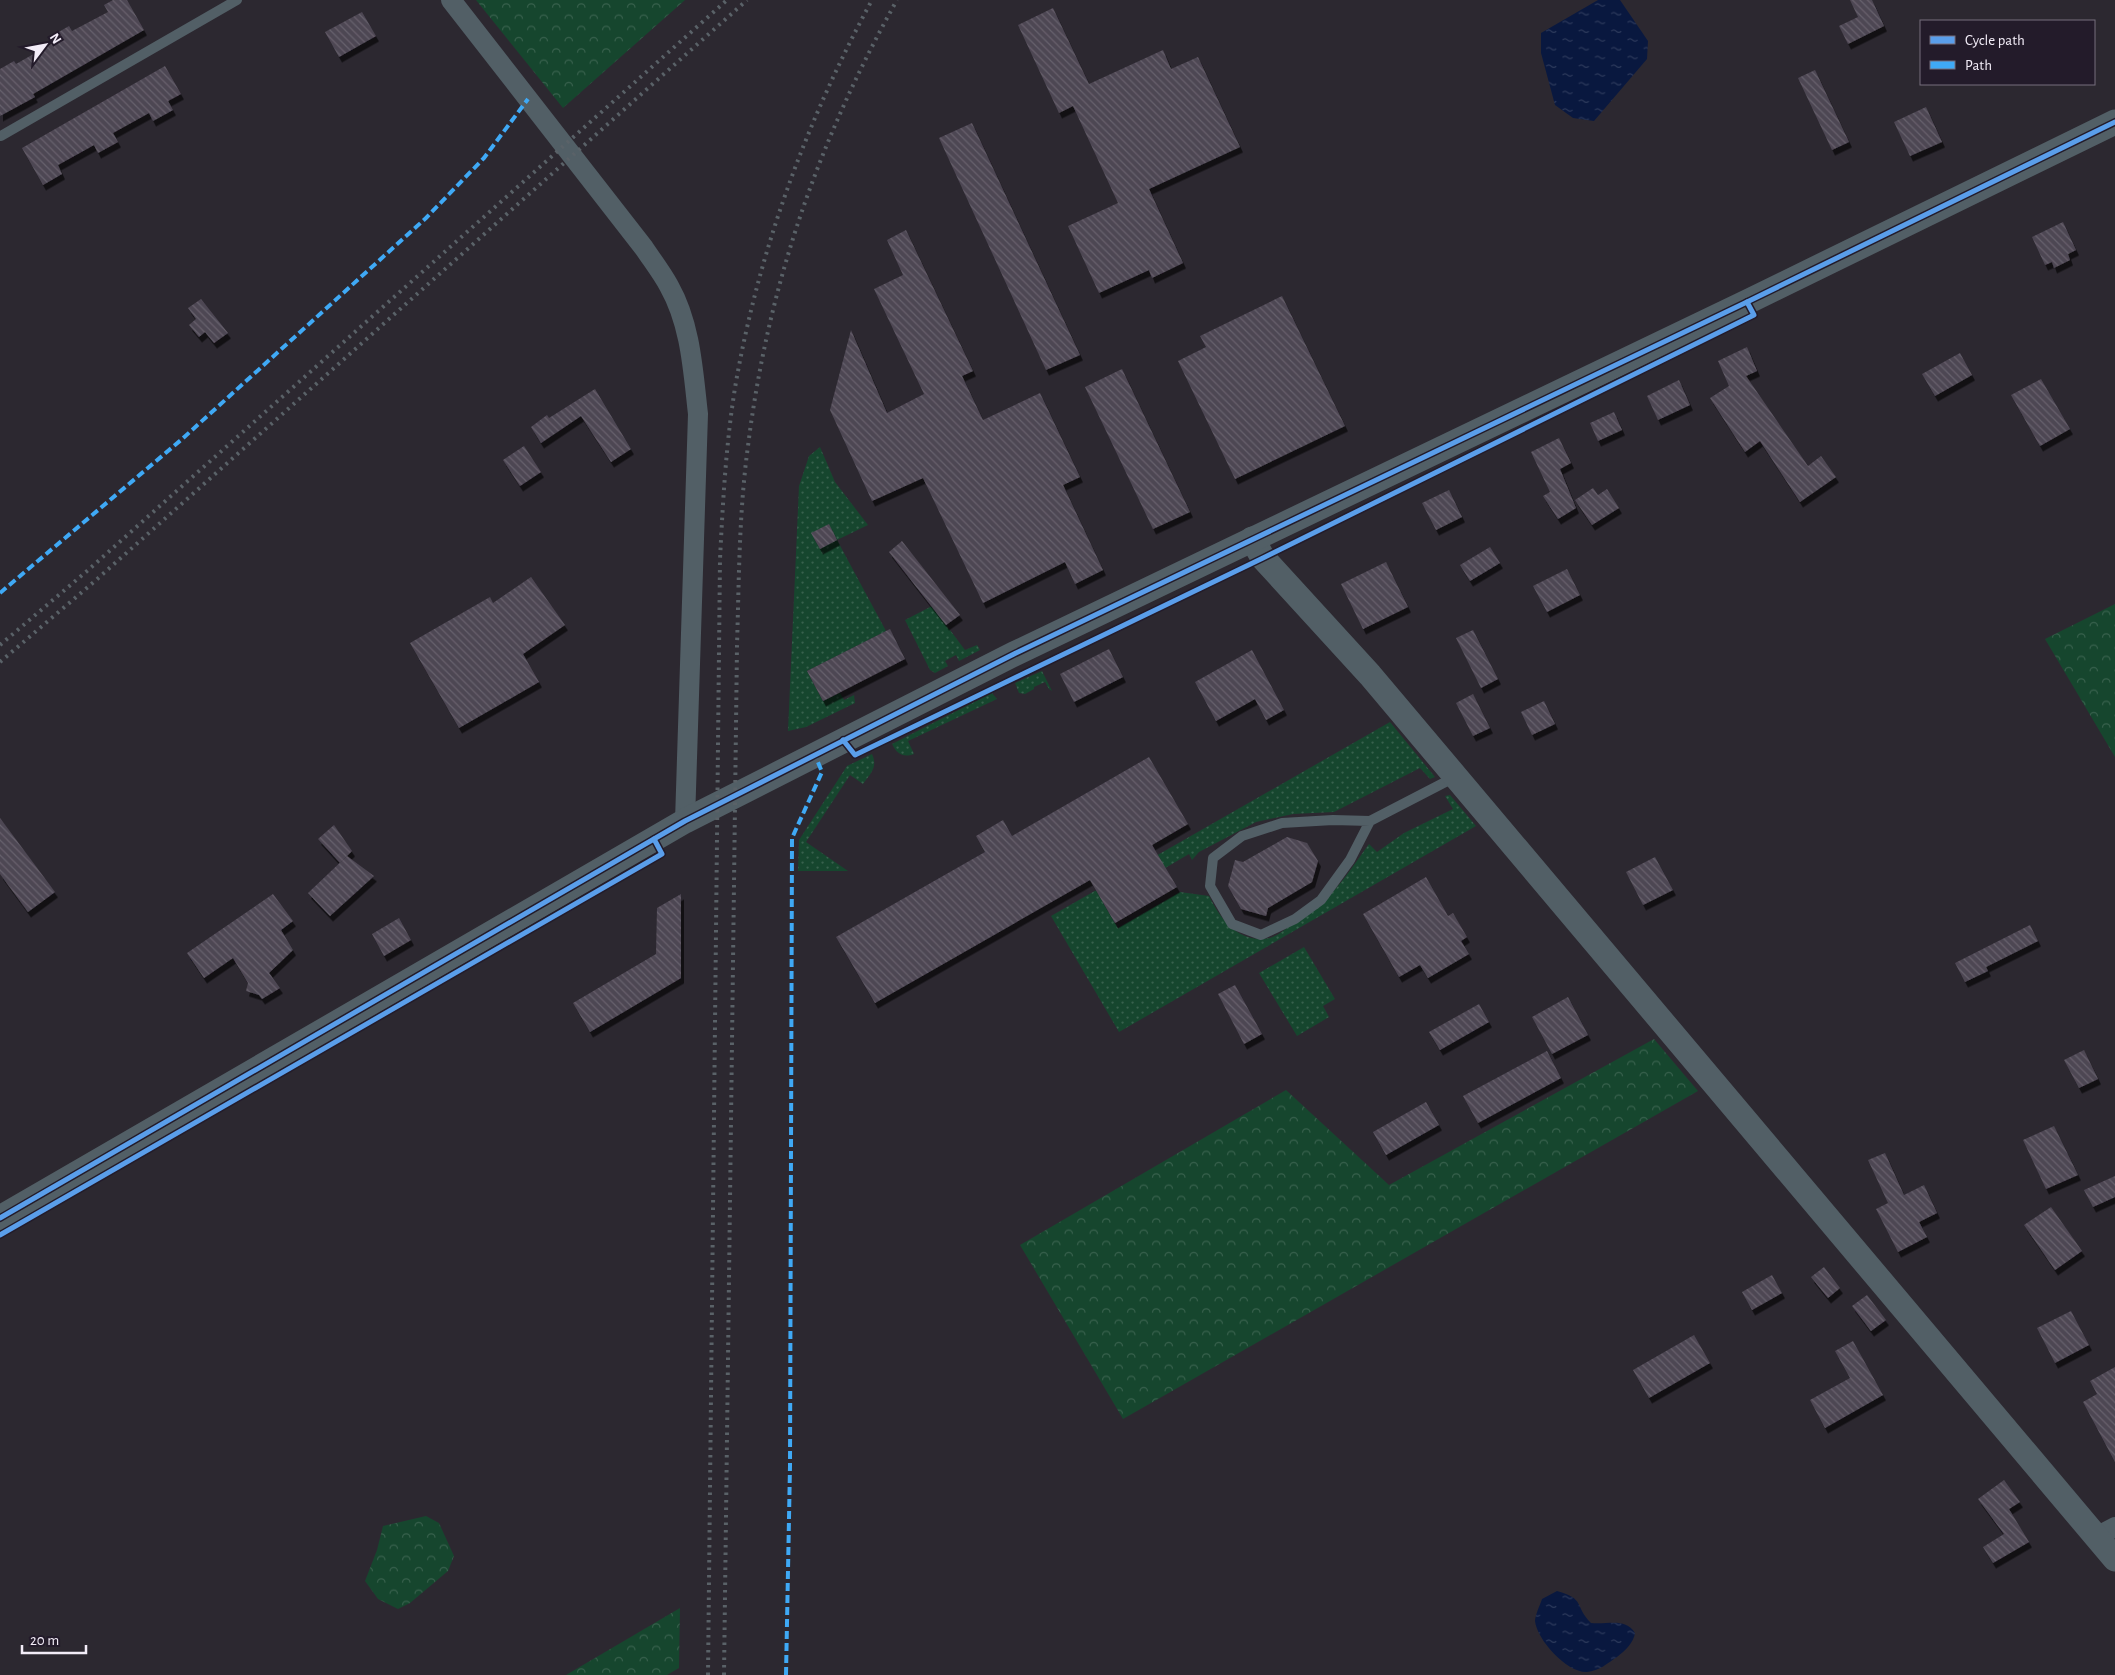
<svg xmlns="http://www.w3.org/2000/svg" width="2115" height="1675" font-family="'Alegreya Sans',sans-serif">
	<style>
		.grass { fill: url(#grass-dots) }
		.forest { fill: url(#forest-crowns) }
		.water { fill: url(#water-ripples) }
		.building { fill: url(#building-back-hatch); filter: url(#shadow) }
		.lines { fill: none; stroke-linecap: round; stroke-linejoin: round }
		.service { stroke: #525f66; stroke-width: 10 }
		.minor { stroke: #525f66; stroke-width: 20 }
		.tertiary { stroke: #525f66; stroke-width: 25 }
		.rail { stroke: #5a6268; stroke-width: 4; stroke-dasharray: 2.5 5; stroke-linecap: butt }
		.quiet { stroke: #3fa9f5; stroke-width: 4; stroke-dasharray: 8 4; stroke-linecap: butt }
		.cycleway-casing { stroke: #231b2a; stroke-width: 8 }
		.cycleway { stroke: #5a9eea; stroke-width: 5 }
	</style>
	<defs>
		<pattern id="grass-dots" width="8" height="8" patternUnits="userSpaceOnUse" patternTransform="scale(1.25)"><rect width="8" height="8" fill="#16462e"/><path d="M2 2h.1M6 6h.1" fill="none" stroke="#38614d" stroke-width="1.8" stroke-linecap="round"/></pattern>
		<pattern id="forest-crowns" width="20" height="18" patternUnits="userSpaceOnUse" patternTransform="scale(1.25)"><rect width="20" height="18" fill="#16462e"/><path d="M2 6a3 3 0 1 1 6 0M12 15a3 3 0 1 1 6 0" fill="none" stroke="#38614d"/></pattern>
		<pattern id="water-ripples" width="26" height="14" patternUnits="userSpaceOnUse" patternTransform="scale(1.25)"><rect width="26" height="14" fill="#09183f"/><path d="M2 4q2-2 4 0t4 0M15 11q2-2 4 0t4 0" fill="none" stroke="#2d3a5c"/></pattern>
		<pattern id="building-back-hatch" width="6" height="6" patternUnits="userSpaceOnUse" patternTransform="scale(1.25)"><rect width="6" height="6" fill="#4d4653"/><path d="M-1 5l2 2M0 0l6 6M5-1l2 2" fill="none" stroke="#67616c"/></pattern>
		<filter id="shadow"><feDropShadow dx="3" dy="5.5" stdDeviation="0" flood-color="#0009"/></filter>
	</defs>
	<rect width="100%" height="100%" fill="#2c2830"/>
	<!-- grass -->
	<g class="grass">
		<polygon points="820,447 835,482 868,525 837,540 886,631 807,671 823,701 840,693 844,700 854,695 855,703 806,727 788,731 799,486 809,456"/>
		<polygon points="932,606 965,650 977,645 980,650 959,661 956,655 945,661 948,666 935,673 930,670 905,620"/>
		<polygon points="1042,671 1052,691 1049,689 1045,682 1034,687 1034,689 1025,694 1019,693 1015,683"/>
		<path d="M992,693L997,699L908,741L914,754C903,758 897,754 892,744Z"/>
		<path d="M1390,722L1435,777L1430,779L1420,768L1334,812L1293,814L1256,822L1199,852L1192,860L1189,854L1104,904L1118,928L1180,892L1209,896C1221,920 1239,944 1270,938C1277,936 1284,930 1290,926C1301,919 1314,911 1324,901C1341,885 1355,863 1369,844L1377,852L1404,833L1453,809L1445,796L1450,795L1476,826L1119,1032L1051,916Z"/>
		<path d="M872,754C878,767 871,773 863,784L850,775L806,842L848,871H798L799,840L847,766Z"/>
		<polygon points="1304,947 1335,999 1323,1006 1329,1017 1297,1036 1259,973"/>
	</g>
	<!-- forest -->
	<g class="forest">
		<polygon points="476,0 685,0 563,108"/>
		<polygon points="2115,604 2115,757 2045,639"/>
		<polygon points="1654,1039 1698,1091 1123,1419 1020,1245 1286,1090 1389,1185"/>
		<polygon points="426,1516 439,1523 454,1556 448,1571 410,1603 398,1609 378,1599 365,1581 377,1550 383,1526"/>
		<polygon points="680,1608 679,1668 667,1675 566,1675"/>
	</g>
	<!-- water -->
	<g class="water">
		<polygon points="1598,0 1620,0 1648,41 1647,59 1594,121 1573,118 1555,105 1541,53 1541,33"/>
		<path d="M1557,1591C1586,1599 1574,1606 1591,1623C1608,1625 1625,1617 1635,1633C1634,1642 1625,1651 1617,1657C1608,1663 1599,1671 1587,1672C1567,1673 1537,1640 1535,1621C1535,1615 1540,1605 1542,1599Z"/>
	</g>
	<!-- building -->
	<g class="building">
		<polygon points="113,0 127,0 144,30 33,94 35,97 0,116 0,69 14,61 16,64 53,43 50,37 69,26 72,31 108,12 104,5"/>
		<polygon points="1850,0 1872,0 1884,26 1848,44 1839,26 1858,17"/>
		<polygon points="1053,8 1089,84 1163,50 1171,69 1198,57 1240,147 1149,189 1183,263 1152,278 1149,270 1099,293 1068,226 1118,203 1073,106 1059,113 1018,25"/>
		<polygon points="362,12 376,36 339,57 325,32"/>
		<polygon points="165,66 181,94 168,101 173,110 153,121 149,113 113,133 118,142 98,153 94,145 58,165 62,174 43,185 22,148"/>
		<polygon points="1815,70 1849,142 1832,150 1798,78"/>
		<polygon points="1926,107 1942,142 1910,156 1894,122"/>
		<polygon points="972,123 1080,355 1046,370 939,138"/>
		<polygon points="2063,222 2076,250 2068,254 2070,260 2054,268 2052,262 2045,265 2032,237"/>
		<polygon points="906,230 973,371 962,376 983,420 1040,393 1080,477 1063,485 1103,570 1075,584 1065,562 983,603 923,478 872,501 830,410 851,330 887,413 924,394 874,289 903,275 887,240"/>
		<polygon points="1282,296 1345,426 1235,479 1178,361 1206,347 1200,336"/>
		<polygon points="201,299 228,333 214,343 205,332 199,337 189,325 196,319 188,308"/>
		<polygon points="1747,347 1757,371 1746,376 1808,466 1821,456 1836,477 1800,502 1760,441 1745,452 1710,398 1729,386 1718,361"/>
		<polygon points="1960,353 1972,375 1935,396 1922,374"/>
		<polygon points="1122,369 1190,512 1153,529 1085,387"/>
		<polygon points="2041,379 2070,429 2040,446 2011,395"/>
		<polygon points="1679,380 1690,405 1658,420 1647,396"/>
		<polygon points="595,389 631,449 611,462 581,416 541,443 531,427 547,415 549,418"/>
		<polygon points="1614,412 1622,430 1598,441 1590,423"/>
		<polygon points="1559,438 1571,463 1560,469 1576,508 1558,519 1543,496 1550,492 1531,452"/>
		<polygon points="524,446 541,472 520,486 503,460"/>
		<polygon points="1593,488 1598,495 1607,489 1619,508 1592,525 1575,500"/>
		<polygon points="1449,490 1462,517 1436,530 1422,503"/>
		<polygon points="829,524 837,540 820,549 811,533"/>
		<polygon points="902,541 960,615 946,625 889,552"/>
		<polygon points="1490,547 1500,563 1470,581 1460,565"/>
		<polygon points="1386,562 1408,607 1363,629 1341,584"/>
		<polygon points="1567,569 1580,595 1547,612 1533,586"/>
		<polygon points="531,577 565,625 523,654 539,682 459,728 410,643 490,597 493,603"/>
		<polygon points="890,629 905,659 823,701 807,671"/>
		<polygon points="1473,630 1498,679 1481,688 1456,638"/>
		<polygon points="1109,649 1123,677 1074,702 1060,674"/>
		<polygon points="1252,650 1284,710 1266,720 1255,699 1216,721 1195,682"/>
		<polygon points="1473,694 1490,728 1473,736 1456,703"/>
		<polygon points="1544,701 1555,724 1532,735 1521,712"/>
		<polygon points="1149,757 1188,824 1152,845 1177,887 1115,923 1090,880 875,1003 836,937 985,852 976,836 1003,820 1012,836"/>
		<polygon points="0,818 55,892 28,912 0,874"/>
		<polygon points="334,825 352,851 340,863 318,839"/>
		<polygon points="1287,837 1307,843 1318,861 1312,882 1268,908 1266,916 1241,909 1228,886 1235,860 1243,862"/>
		<polygon points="347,856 374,876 330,916 308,893"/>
		<polygon points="1655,857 1673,890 1643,905 1626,872"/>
		<polygon points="1426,877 1448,916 1453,913 1467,937 1461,941 1469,954 1428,978 1420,965 1399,977 1363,914"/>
		<polygon points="273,894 293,921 281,930 293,950 269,973 280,988 262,999 259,995 246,991 248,983 233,958 204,978 187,953"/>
		<polygon points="681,894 681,978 590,1032 573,1003 656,954 657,908"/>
		<polygon points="399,918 411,940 384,956 372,934"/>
		<polygon points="2030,925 2038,941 1986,967 1988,971 1965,982 1955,963"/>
		<polygon points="1235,985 1262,1034 1244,1044 1218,994"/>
		<polygon points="1568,997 1588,1035 1552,1054 1532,1017"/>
		<polygon points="1479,1004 1489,1022 1440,1050 1429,1032"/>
		<polygon points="2084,1050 2098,1079 2079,1088 2064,1060"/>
		<polygon points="1547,1051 1561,1078 1478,1123 1463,1096"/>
		<polygon points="1426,1102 1439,1125 1386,1155 1373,1132"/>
		<polygon points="2054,1126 2078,1175 2046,1189 2023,1140"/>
		<polygon points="1885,1153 1904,1195 1924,1185 1937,1213 1919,1222 1927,1237 1898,1252 1876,1209 1888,1203 1868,1160"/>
		<polygon points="2115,1176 2115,1197 2093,1207 2084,1190"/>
		<polygon points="2051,1207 2082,1251 2055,1270 2024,1225"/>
		<polygon points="1824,1267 1840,1288 1828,1298 1811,1277"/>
		<polygon points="1772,1275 1782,1293 1752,1310 1742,1292"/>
		<polygon points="1867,1295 1886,1320 1871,1331 1852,1306"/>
		<polygon points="2071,1311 2089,1345 2055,1363 2037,1328"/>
		<polygon points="1694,1335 1710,1363 1649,1398 1633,1370"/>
		<polygon points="1853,1341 1883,1395 1825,1428 1810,1400 1850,1378 1835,1351"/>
		<polygon points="2115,1367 2115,1462 2083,1402 2097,1394 2090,1381"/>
		<polygon points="2004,1480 2020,1502 2009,1509 2029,1542 1993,1563 1983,1547 2004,1534 1978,1499"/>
	</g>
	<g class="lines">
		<!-- service -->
		<g class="service">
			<polyline points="1,136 237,0"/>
			<polyline points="1370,821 1350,860 1321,900 1295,919 1261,935 1232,924 1210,886 1213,858 1242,836 1282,823 1333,820 1370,821 1455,777"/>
		</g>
		<!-- minor -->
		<g class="minor">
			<path d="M451,0L644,248C652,260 662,273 669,286C691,325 693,371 698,414L685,821"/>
			<polyline points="2096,1537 2115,1527"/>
		</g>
		<!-- tertiary -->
		<g class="tertiary">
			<polyline points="1252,539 1263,558 1370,675 2115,1559"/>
			<polyline points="0,1218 685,821 1014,654 1747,302 2115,122"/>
		</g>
		<!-- rail -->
		<g class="rail">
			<polyline points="0,645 87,571 727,0"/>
			<polyline points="0,662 95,581 747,0"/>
			<path d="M708,1675L720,559C723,500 726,441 736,382C760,247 807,120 872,0"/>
			<path d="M724,1675L737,646C739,579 739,512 748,446C768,286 818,141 897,0"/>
		</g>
		<!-- quiet -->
		<g class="quiet">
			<polyline points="0,593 181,440 426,218 484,158 528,99"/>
			<polyline points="786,1675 790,1466 792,838 822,772 815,755"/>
		</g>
		<defs>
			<g id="cycleway">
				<polyline points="843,740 855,755 1263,558 1754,315 1747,302"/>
				<polyline points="0,1218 685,821 1014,654 1747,302 2115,122"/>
				<polyline points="0,1235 662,854 654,839"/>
			</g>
		</defs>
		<!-- cycleway casing -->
		<use href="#cycleway" class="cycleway-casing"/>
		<!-- cycleway -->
		<use href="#cycleway" class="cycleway"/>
	</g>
	<!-- legend -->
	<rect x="1920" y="20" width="175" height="65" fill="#231b2a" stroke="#766f7c"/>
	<rect x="1930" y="36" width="25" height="8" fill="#5a9eea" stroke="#766f7c"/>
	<text x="1965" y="45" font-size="15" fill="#f3edf8">Cycle path</text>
	<rect x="1930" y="61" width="25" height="8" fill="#3fa9f5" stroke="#766f7c"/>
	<text x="1965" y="70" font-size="15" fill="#f3edf8">Path</text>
	<!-- north arrow -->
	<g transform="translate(45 45) rotate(58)" stroke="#231b2a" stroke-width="4" paint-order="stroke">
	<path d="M0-4L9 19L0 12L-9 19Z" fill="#f3edf8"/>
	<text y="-8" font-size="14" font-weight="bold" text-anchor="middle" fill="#f3edf8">N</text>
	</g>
	<!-- scale -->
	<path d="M22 1645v8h64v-8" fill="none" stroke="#f3edf8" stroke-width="2.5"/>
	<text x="30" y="1645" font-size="15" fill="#f3edf8" stroke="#231b2a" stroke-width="4" paint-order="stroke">20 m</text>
</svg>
